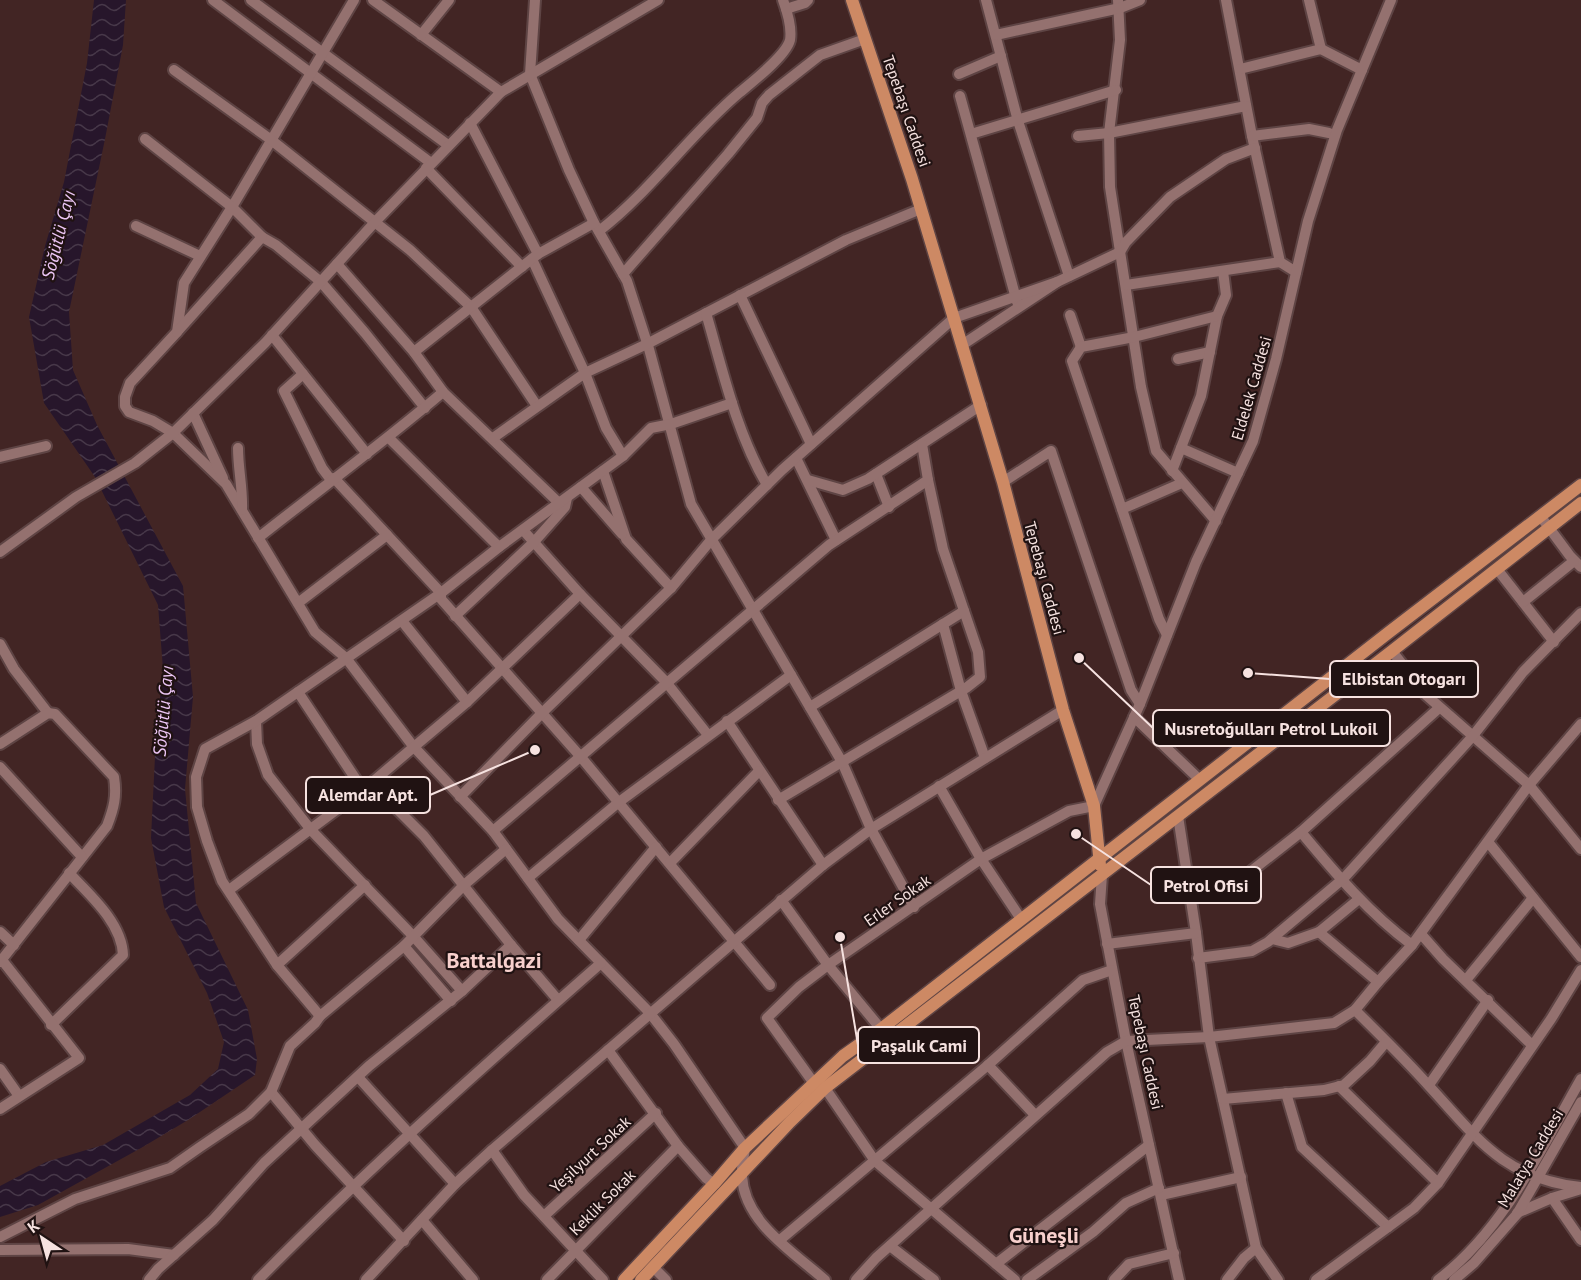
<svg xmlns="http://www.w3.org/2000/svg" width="1581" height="1280" font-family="'PT Sans',sans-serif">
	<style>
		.water { fill: url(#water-waves) }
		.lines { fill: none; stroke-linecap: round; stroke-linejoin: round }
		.minor-casing { stroke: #5e4444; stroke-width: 14 }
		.major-casing { stroke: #5e4444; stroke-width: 15 }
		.minor { stroke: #94716f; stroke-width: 10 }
		.major { stroke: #cd8964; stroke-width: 12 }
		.labels { text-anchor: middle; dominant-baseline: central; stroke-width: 4.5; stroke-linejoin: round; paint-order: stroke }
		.street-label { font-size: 16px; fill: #f6e2e0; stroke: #201212 }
		.water-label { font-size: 18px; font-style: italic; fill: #ecc6f5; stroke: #201212 }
		.district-label { font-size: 22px; font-weight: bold; fill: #f7d0cd; stroke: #201212 }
		.leader { fill: none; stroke: #f6e2e0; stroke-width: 2 }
		.callout-dot { fill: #f6e2e0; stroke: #201212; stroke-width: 2 }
		.callout { fill: #201212; stroke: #f6e2e0; stroke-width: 2 }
		.callout-label { font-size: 18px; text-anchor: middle; font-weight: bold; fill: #f6e2e0 }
	</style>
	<defs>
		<pattern id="water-waves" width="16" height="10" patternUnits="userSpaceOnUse" patternTransform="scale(1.5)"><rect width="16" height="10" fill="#27162b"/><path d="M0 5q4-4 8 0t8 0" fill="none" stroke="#473849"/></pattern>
	</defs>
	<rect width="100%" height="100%" fill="#422524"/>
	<!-- water -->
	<polygon class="water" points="94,0 126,0 123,45 105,139 69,312 73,370 97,425 183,586 193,697 185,789 196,903 248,1010 257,1059 255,1075 188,1120 141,1148 38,1205 0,1217 0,1186 46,1162 103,1145 190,1095 218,1069 224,1042 207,993 164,907 151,838 156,736 163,669 158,605 95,477 44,403 29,317 45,246 64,182 87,63"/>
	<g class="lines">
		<defs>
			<g id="minor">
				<polyline points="213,0 431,163"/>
				<polyline points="251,0 448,145"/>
				<path d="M354,0L232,207L184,283L177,332L130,383L125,397V406L129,412L153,421L173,433L226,484L315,632L346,658L413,746L493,831L558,919L649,1012L674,1044L745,1148C744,1157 741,1167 742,1176C744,1222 793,1252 825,1280"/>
				<polyline points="373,0 501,92"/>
				<polyline points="535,0 530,74 569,170 594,223 627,281 649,349 691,504 842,762 871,829 914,907"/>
				<polyline points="986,0 1018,121 1069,276"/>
				<polyline points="1118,0 1120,40 1109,133 1110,187 1141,387 1156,451 1216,521"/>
				<polyline points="1226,0 1252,136 1280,262 1296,272"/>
				<polyline points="1309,0 1321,49"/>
				<polyline points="786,9 805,3 808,0"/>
				<polyline points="421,35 449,0"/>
				<polyline points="996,35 1120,8 1140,0"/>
				<polyline points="1240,69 1321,49 1362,70"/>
				<polyline points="174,70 270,139 410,250 471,307 537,406"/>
				<polyline points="959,74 1001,56"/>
				<polyline points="960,96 1017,302"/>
				<polyline points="470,123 538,254"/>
				<polyline points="971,134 1116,90"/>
				<polyline points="1078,136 1109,133 1246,106"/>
				<polyline points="1252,136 1309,129 1329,133"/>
				<polyline points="145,139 232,207 262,237 276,245 321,282 365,333 425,408"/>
				<polyline points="426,168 522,267"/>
				<polyline points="136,226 200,256"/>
				<path d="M599,231C651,191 689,135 739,93C752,82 786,56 790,40C792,28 787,11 783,0"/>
				<polyline points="532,259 585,373 647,344 846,240 921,209"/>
				<polyline points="337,264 414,352 443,392 559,503"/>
				<polyline points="623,274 728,154 757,118 762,103 769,95 820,55 865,39"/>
				<polyline points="1126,285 1280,262"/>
				<polyline points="740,295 811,444"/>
				<path d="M706,313C723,371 736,432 767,485"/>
				<polyline points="1070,315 1081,347"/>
				<polyline points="177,332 262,237"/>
				<polyline points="272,335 367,454"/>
				<polyline points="962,345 1057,282 1120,252 1126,242 1170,197 1226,159 1255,148"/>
				<polyline points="414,352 538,254 594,223"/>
				<polyline points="1178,359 1210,352"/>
				<polyline points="303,374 284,391 322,468 331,480"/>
				<polyline points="193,413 223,478"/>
				<polyline points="389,438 499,547"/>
				<polyline points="493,438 585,373 606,428 623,456"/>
				<path d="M238,448C238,469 243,489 242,510"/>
				<polyline points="1181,448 1238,473"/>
				<polyline points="0,457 46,446"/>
				<polyline points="796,458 836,540"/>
				<polyline points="603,471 626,539 671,588"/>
				<polyline points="1172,471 1201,396 1217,316 1226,295 1223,271"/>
				<polyline points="876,474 889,507"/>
				<polyline points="334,478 441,593 441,599 580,756 770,985"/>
				<polyline points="808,480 843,490 868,479 981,405"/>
				<polyline points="1003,482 1051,451 1131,690 1140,704"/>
				<polyline points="581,487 622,534"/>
				<polyline points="1122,509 1182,483"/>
				<polyline points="1541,517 1570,556 1581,567"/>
				<polyline points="523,530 580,594 666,682 708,735"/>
				<path d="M258,538C320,489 383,443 443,392"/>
				<polyline points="0,552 76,497 135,463 173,433 265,343 375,222 501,92 658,0"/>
				<polyline points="1497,569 1554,642"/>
				<polyline points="1523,602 1574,561"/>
				<polyline points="298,603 387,535"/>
				<polyline points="455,616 534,542 565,507 567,498"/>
				<polyline points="402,621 467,702"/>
				<polyline points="943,624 961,691 985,758"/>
				<polyline points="1167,635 1159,619 1072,361 1081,347 1134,337 1217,316"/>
				<polyline points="0,644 14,669 48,713"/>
				<polyline points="1392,651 1426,695 1529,785 1581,849"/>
				<polyline points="298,692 363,790"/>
				<polyline points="810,707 964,611"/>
				<polyline points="1134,717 1200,780"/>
				<polyline points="256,721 257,744 268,775 311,830 414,937 462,991"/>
				<polyline points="727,721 823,865"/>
				<path d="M0,744L48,713L55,714L114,777C117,796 114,808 107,826L0,962"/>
				<polyline points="0,767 82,857"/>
				<polyline points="371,783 424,836 511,945 558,1000"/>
				<polyline points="939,786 981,859 1021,919"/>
				<polyline points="460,797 542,713 671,588 711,540 782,470 954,318 1057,282"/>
				<polyline points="778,800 966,688 980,677 978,652 943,549 928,480"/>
				<polyline points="1178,816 1196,933 1209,1037 1256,1248 1278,1280"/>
				<polyline points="493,831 829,545 928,480 922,444"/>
				<path d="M1301,832C1335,873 1369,913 1412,945"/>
				<polyline points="1488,842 1581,957"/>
				<polyline points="670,863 759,771"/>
				<polyline points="1102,875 1100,904 1126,1041 1179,1280"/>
				<polyline points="528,878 619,802 791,675"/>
				<polyline points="1236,883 1301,832 1439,708"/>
				<polyline points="229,890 363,790 467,702 580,594"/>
				<polyline points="781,900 828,965 881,1029"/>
				<polyline points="0,932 14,945"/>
				<polyline points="1319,932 1378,982"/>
				<polyline points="1421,934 1443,959 1532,1045"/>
				<polyline points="1272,939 1288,943 1319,932 1359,899"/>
				<polyline points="579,940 656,847"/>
				<polyline points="1107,944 1196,933"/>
				<polyline points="404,946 451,1001"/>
				<polyline points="1198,958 1252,951 1268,942 1344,878 1472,737 1523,672 1581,613"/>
				<polyline points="277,965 365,885"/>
				<polyline points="1466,980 1533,898"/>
				<path d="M1355,1010C1380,1035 1406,1060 1429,1086C1477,1138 1504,1179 1581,1187"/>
				<polyline points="320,1016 277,965 222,881 207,841 197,807 196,777 205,749 256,721 441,593 499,547 623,456 651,428 671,424 732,403"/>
				<path d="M51,1025L123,955C122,923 90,895 69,873"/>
				<polyline points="608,1050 678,1146 706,1178 714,1184"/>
				<polyline points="988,1065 1035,1115"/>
				<polyline points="0,1069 19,1096"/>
				<polyline points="358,1077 455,1184"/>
				<polyline points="813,1082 767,1018 799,987 828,965 981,859 1069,811 1094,806 1140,704 1196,562 1253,441 1276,359 1308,221 1337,130 1391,0"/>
				<polyline points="1429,1085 1488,1000"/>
				<polyline points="1339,1086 1438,1183"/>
				<polyline points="825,1088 875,1161 1015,1280"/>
				<polyline points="271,1092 315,1145 404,1241"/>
				<polyline points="1286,1093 1302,1147 1388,1227"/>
				<polyline points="1223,1099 1324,1090 1344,1085 1370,1061 1386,1042"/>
				<polyline points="0,1109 79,1058 2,960"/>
				<polyline points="492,1150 524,1195 603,1280"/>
				<polyline points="1161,1195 1241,1177"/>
				<polyline points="1552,1198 1581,1240"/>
				<polyline points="1517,1213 1552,1198 1581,1189"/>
				<polyline points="544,1216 656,1113"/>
				<polyline points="422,1220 473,1280"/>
				<polyline points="0,1237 75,1199 170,1168 200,1147 249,1114 271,1092 290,1046 315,1023 320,1016 404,946 464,885 506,849"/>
				<polyline points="780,1240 988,1065 1083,980 1112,970"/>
				<polyline points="890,1246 934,1280"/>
				<polyline points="0,1250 128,1249 174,1255"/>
				<polyline points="996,1264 1149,1145"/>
				<polyline points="653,1267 666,1280"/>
				<polyline points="149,1280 158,1269 213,1220 264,1163 302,1128 369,1066 462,991 511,945"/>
				<path d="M258,1280C367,1169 484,1066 601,963"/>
				<polyline points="366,1280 455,1184 492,1150 823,865 871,829 1063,710"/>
				<polyline points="547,1280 678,1146"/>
				<polyline points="856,1280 876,1258 1107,1052 1126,1041 1209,1037 1334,1023 1355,1010 1378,982 1412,945 1529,785 1581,724"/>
				<polyline points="1027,1280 1093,1232 1126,1203 1159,1188"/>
				<polyline points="1114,1280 1129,1264 1174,1253"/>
				<polyline points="1227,1280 1244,1258 1256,1248"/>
				<polyline points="1316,1280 1414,1208 1438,1183 1551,1019 1581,970"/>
				<path d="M1438,1280C1504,1230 1541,1149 1581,1079"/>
				<polyline points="1454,1280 1474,1263 1517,1214 1581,1102"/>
			</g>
			<g id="major">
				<polyline points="852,0 912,179 1003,482 1063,710 1094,806 1100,865"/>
				<polyline points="624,1280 714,1184 745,1148 843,1056 881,1029 1388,633 1581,485"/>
				<polyline points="641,1280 790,1122 825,1088 1392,651 1581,503"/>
			</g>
		</defs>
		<!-- minor casing -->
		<use href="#minor" class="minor-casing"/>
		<!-- major casing -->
		<use href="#major" class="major-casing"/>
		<!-- minor -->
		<use href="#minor" class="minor"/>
		<!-- major -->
		<use href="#major" class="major"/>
	</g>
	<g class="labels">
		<!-- street labels -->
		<g class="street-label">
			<text transform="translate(907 111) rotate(71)">Tepebaşı Caddesi</text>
			<text transform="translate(1251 388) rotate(-74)">Eldelek Caddesi</text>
			<text transform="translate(1045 578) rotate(75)">Tepebaşı Caddesi</text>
			<text transform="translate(897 900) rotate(-35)">Erler Sokak</text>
			<text transform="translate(1146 1052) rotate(78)">Tepebaşı Caddesi</text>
			<text transform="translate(590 1154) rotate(-43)">Yeşilyurt Sokak</text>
			<text transform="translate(1530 1158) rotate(-59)">Malatya Caddesi</text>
			<text transform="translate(602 1202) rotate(-45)">Keklik Sokak</text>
		</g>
		<!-- water labels -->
		<g class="water-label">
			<text transform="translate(58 235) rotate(-76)">Söğütlü Çayı</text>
			<text transform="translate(163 711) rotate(-85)">Söğütlü Çayı</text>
		</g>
		<!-- district labels -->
		<g class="district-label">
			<text x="494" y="960">Battalgazi</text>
			<text x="1044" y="1235">Güneşli</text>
		</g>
	</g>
	<!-- callouts -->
	<path class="leader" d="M1248 673L1330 679M1079 658L1153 728M535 750L430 795M1076 834L1151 885M840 937L858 1045"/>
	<g class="callout-dot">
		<circle cx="1248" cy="673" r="6"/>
		<circle cx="1079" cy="658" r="6"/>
		<circle cx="535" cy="750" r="6"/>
		<circle cx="1076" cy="834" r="6"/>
		<circle cx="840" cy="937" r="6"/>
	</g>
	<g class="callout">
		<rect x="1330" y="661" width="148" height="36" rx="6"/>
		<rect x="1153" y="710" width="237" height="36" rx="6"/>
		<rect x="306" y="777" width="124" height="36" rx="6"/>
		<rect x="1151" y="867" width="110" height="36" rx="6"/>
		<rect x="858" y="1027" width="121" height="36" rx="6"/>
	</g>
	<g class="callout-label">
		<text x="1404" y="685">Elbistan Otogarı</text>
		<text x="1271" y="735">Nusretoğulları Petrol Lukoil</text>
		<text x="368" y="801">Alemdar Apt.</text>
		<text x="1206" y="892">Petrol Ofisi</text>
		<text x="919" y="1052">Paşalık Cami</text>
	</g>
	<!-- north arrow -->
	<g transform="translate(42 1238) rotate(324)" stroke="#201212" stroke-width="4.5" paint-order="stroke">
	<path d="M0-4.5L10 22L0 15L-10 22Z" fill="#f6e2e0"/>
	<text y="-9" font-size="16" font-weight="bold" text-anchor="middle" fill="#f6e2e0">K</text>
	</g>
</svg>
